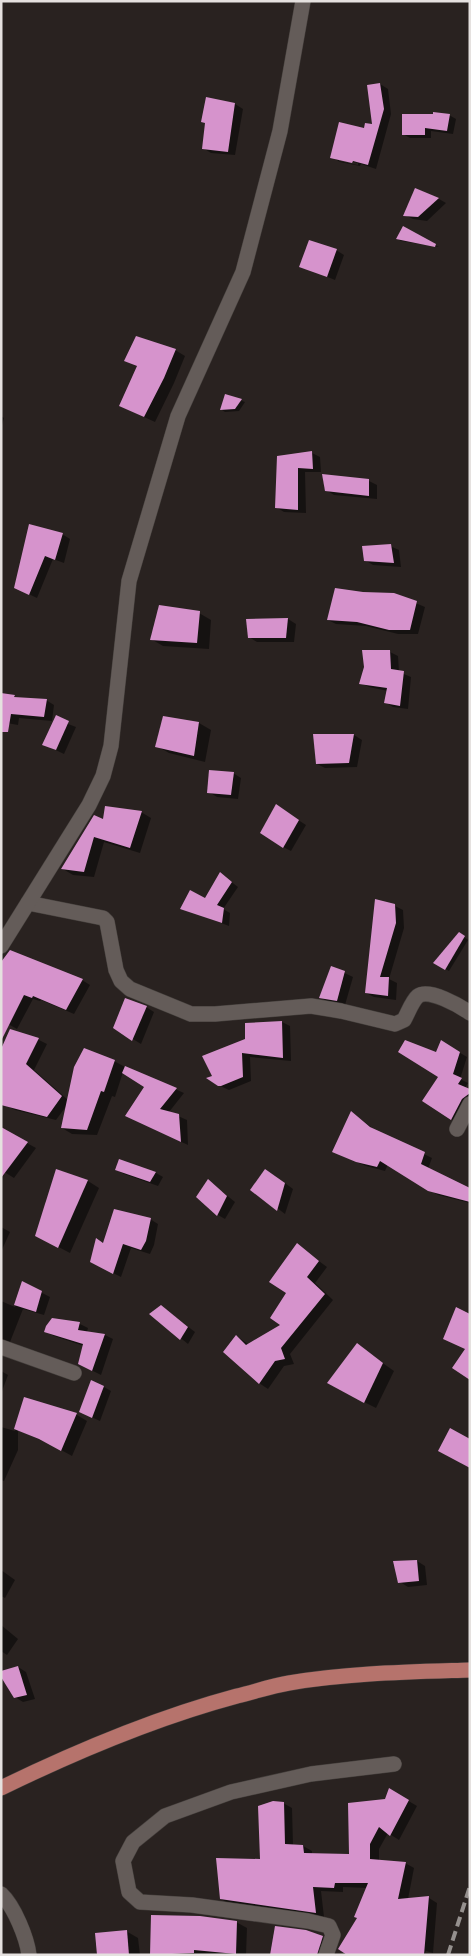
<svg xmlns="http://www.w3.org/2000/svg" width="471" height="1956" font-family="Commissioner,sans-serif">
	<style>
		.shadow { fill: #0007; fill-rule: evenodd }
		.building { fill: #d693cc }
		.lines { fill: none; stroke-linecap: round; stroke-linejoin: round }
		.minor-casing { stroke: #443f3c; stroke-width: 16 }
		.major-casing { stroke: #443f3c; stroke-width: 16 }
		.minor { stroke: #645c59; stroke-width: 15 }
		.major { stroke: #b6736c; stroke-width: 15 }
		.rail { stroke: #95908e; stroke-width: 4; stroke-dasharray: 10 5; stroke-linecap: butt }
	</style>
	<rect width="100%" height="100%" fill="#292220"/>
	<!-- shadow -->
	<g class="shadow">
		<path d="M380,84L388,89L391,114L376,169L361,164L360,166L340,162L332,157L364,129L373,126ZM339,158L358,163V165L339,161Z"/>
		<polygon points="207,99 235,104 243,109 235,155 211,153 203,148"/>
		<polygon points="449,115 456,119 453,134 431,131 431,138 410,138 403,134"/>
		<polygon points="415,190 439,199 446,203 427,221 413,219 405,215"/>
		<polygon points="398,239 435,245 439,247 401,241"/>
		<polygon points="336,250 344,255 335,280 301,266"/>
		<polygon points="175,350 185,356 174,383 155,422 120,406 138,367 126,361"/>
		<polygon points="226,395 245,402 239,411 225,412 222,410"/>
		<polygon points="1,416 4,418 1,429"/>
		<polygon points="312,453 320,457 321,472 305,472 306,513 284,512 276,507 278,457"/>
		<polygon points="369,481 377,485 377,499 334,495 326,490"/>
		<polygon points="62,534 70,539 64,563 53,559 37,598 16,588"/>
		<polygon points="390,546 399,550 401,567 373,565 365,560"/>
		<polygon points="363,594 394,594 425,607 418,634 398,634 366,626 336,624 328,620"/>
		<polygon points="199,613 211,620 209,649 163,646 151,639"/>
		<polygon points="288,619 296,624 294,642 257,642 249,637"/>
		<polygon points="390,652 398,656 399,672 411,677 408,709 393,707 385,702 388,691 369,687 361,683"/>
		<polygon points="1,694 19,699 46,700 54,705 52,721 19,718 18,725 1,722"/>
		<polygon points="164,718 199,723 211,730 205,762 169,753 157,746"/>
		<polygon points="55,719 76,727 64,754 43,744"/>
		<polygon points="354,735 362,740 357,767 325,768 317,764"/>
		<polygon points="233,773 241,778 238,799 217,797 209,792"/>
		<polygon points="284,811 306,825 291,851 283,847"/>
		<polygon points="141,812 151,818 140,853 104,842 94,877 73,875 63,869 104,821"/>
		<polygon points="221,874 238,887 223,909 230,913 229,926 182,908 206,900"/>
		<polygon points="395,906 403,910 404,928 389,979 397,983 396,1000 374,997 366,993"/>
		<polygon points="459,933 468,940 449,971 435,963"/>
		<polygon points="1,965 82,980 90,985 74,1014 41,1000 40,1001 33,999 17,1029 1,1020"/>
		<polygon points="332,967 353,977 345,1005 328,1002 321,997"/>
		<polygon points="146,1007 154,1012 141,1044 115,1028"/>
		<polygon points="282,1022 290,1026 291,1061 250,1057 251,1081 229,1090 218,1085 214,1076 246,1040 246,1024"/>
		<polygon points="10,1030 39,1040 47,1044 34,1070 68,1100 114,1061 125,1067 184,1093 169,1112 187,1120 188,1145 134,1120 146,1086 123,1072 115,1097 112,1096 97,1135 72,1134 62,1128 67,1105 56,1120 15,1110 7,1106"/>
		<polygon points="442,1042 467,1057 460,1079 468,1083 465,1088 470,1090 470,1103 459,1124 423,1101 440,1077 437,1053"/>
		<polygon points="359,1118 375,1130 432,1158 428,1169 470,1190 470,1203 438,1195 388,1164 385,1171 366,1166 342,1156"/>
		<polygon points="1,1129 36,1148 14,1178 1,1170"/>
		<polygon points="119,1160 156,1173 163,1177 158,1186 124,1174 116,1170"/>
		<polygon points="57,1170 88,1181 99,1188 70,1253 49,1242"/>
		<polygon points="274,1175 293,1189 285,1214 252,1189"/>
		<polygon points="209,1181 235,1202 225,1219 218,1215 198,1197"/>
		<polygon points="150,1219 158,1224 154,1245 150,1254 131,1248 121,1277 99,1266 104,1244"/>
		<polygon points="1,1227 10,1232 1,1252"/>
		<polygon points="297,1245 327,1267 315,1283 333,1300 290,1354 294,1364 284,1366 268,1389 259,1383 237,1336 249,1345 282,1325"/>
		<polygon points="23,1283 50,1297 44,1315 23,1309 10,1342 3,1345 1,1301 15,1307"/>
		<polygon points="161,1306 195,1332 188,1344 151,1314"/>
		<polygon points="53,1319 80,1324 88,1328 87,1332 105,1335 113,1339 101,1375 87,1368 84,1346 54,1336 46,1332"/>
		<polygon points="357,1345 394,1371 376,1408 340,1390"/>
		<polygon points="1,1371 8,1375 1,1394"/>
		<polygon points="104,1387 111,1391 100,1421 89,1416"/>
		<polygon points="25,1398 77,1415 87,1421 72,1456 52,1445 18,1430 18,1450 4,1481 1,1480 1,1427 15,1431"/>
		<polygon points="417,1561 425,1566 427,1585 408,1587 400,1582"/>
		<polygon points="1,1570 15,1580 5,1598 1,1596"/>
		<polygon points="1,1625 18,1639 7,1655 1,1651"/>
		<polygon points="18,1667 26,1672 35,1699 23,1702 15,1697"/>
		<polygon points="390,1790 417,1806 399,1840 388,1833 379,1849 379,1861 405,1863 414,1868 408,1899 429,1898 437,1903 433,1953 426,1951 424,1955 349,1955 368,1888 343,1887 343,1892 321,1891 324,1917 230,1904 221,1899 262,1860 283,1803 292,1808 293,1845 303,1846 312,1851 312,1854 350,1855 386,1801"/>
		<polygon points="174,1917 236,1922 247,1928 246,1955 180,1955"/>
		<polygon points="126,1931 138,1938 140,1955 98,1955"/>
		<polygon points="322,1937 333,1943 328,1955 272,1955"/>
	</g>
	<!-- building -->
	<g class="building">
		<polygon points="380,83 384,109 368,165 353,161 352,163 330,158 339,122 364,128 365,123 372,124 367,85"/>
		<polygon points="206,97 235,103 228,152 202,149 205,123 201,122"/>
		<polygon points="433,112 450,114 447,131 425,128 425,135 402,135 402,114 433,114"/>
		<polygon points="415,188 439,198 418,217 403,216"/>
		<polygon points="403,226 436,244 435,247 396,239"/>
		<polygon points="309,240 337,249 327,277 299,267"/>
		<polygon points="136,336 176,349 164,378 144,417 119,406 137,366 124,361"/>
		<polygon points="225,394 242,399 235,409 220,410"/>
		<polygon points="312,451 313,469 298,468 298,510 275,508 277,456"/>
		<polygon points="322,474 369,479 369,496 325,491"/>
		<polygon points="29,524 63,533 55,560 45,556 29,595 14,588"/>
		<polygon points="391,544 394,563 364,561 362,546"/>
		<polygon points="335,588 363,592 394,593 417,601 410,630 389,630 357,622 327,620"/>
		<polygon points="159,605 200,611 197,643 150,640"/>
		<polygon points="288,618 286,638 248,638 246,619"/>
		<polygon points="362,650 390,650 391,669 404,671 400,706 384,703 387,688 359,684 364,667"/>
		<polygon points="1,693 15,695 14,697 47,699 44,717 11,714 8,732 1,732"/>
		<polygon points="56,715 69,721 56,750 42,745"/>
		<polygon points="163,716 199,722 194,756 155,747"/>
		<polygon points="313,734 354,734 349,763 316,764"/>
		<polygon points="209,770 234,772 231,795 207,793"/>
		<polygon points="276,804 299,820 283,848 260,833"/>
		<polygon points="105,806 142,811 130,848 94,837 84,872 61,869 94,815 103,819"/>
		<polygon points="220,872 232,882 217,905 224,908 222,923 180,909 190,890 205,898"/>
		<polygon points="375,899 395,904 396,923 380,977 389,977 388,996 365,993"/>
		<polygon points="459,932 465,936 445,970 433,963"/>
		<polygon points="10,950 83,979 66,1010 33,996 32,998 24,995 1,1041 1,962"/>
		<polygon points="331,966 345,971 337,1001 319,998"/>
		<polygon points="125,998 147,1006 132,1041 113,1028"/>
		<polygon points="282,1021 283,1058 242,1053 243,1077 221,1086 218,1086 206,1078 212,1076 202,1056 245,1039 245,1023"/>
		<polygon points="10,1029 39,1038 26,1064 62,1096 47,1117 1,1105 1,1049"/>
		<polygon points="405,1040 436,1052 441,1040 460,1052 453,1074 462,1078 458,1084 470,1089 470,1093 462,1099 451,1120 422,1101 438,1077 398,1052"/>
		<polygon points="84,1048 115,1060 104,1092 101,1091 87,1130 61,1128 74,1067"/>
		<polygon points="125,1066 177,1088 160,1109 179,1114 181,1142 125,1116 144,1087 122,1073"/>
		<polygon points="351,1111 370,1127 425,1152 421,1164 470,1188 470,1202 428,1191 380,1161 377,1167 356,1162 332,1152"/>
		<polygon points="1,1127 28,1142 1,1178"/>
		<polygon points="119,1159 156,1172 150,1182 115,1170"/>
		<polygon points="56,1169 88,1180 58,1248 35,1236"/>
		<polygon points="265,1169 285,1183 277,1211 250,1190"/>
		<polygon points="208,1179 227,1196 217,1216 196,1197"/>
		<polygon points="114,1209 151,1218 146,1241 141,1250 123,1244 113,1274 90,1262 96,1238 103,1243"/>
		<polygon points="297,1243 319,1261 307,1277 325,1294 281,1348 285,1359 275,1361 259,1384 223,1352 236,1335 246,1345 280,1325 270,1318 286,1293 269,1282"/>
		<polygon points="22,1281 42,1291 36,1312 14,1305"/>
		<polygon points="161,1305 188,1327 180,1340 149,1314"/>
		<polygon points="456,1307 470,1314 470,1380 452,1368 465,1349 443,1339"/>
		<polygon points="52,1318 80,1322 78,1330 105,1334 92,1371 78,1364 83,1344 44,1332 46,1326"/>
		<polygon points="357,1343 383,1363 364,1403 327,1383"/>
		<polygon points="91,1380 104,1386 92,1418 79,1412"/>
		<polygon points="24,1397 77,1413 61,1451 39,1439 14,1429"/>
		<polygon points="450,1428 470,1439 470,1468 438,1451"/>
		<polygon points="417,1560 419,1581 398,1583 393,1561"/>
		<polygon points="18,1666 27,1695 14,1698 1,1677 1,1671"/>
		<polygon points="389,1788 409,1800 390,1836 379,1827 370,1844 370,1859 406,1862 398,1899 429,1896 424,1955 347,1955 338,1949 357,1918 354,1917 368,1883 335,1883 334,1888 313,1887 316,1913 220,1899 216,1858 260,1859 258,1806 273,1801 284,1802 285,1844 303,1845 304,1853 349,1854 348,1803 385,1799"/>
		<polygon points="151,1915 200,1916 237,1921 236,1954 194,1950 194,1953 150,1955"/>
		<polygon points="275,1926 306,1930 323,1936 317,1955 270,1955"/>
		<polygon points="127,1930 129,1955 97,1955 95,1933"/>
	</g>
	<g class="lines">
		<defs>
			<g id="minor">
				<path d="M28,903L103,918L107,922L116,970L121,981L130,989L191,1014H215L311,1006L341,1011L395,1024L404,1020C408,1013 412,1001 418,996C429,988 460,1006 470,1013"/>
				<polyline points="1,946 89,805 103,776 111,746 129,581 178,416 243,272 280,131 303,1"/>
				<polyline points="457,1129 470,1104"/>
				<polyline points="1,1347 74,1373"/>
				<path d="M1,1894C14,1906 27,1938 29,1955"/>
				<polyline points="326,1955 333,1935 329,1926 308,1921 192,1905 140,1902 129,1892 123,1861 133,1842 165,1816 231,1792 311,1774 394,1764"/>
			</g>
			<path id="major" d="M1,1788C77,1751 155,1718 237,1696C254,1692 271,1686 289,1683C348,1673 409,1672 470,1670"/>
		</defs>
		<!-- minor casing -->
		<use href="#minor" class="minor-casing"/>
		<!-- major casing -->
		<use href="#major" class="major-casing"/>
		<!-- minor -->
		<use href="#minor" class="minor"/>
		<!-- major -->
		<use href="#major" class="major"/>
		<!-- rail -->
		<polyline class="rail" points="448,1955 470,1886"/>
	</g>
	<!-- border -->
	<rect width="471" height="1956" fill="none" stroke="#e5e1df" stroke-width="5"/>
</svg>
